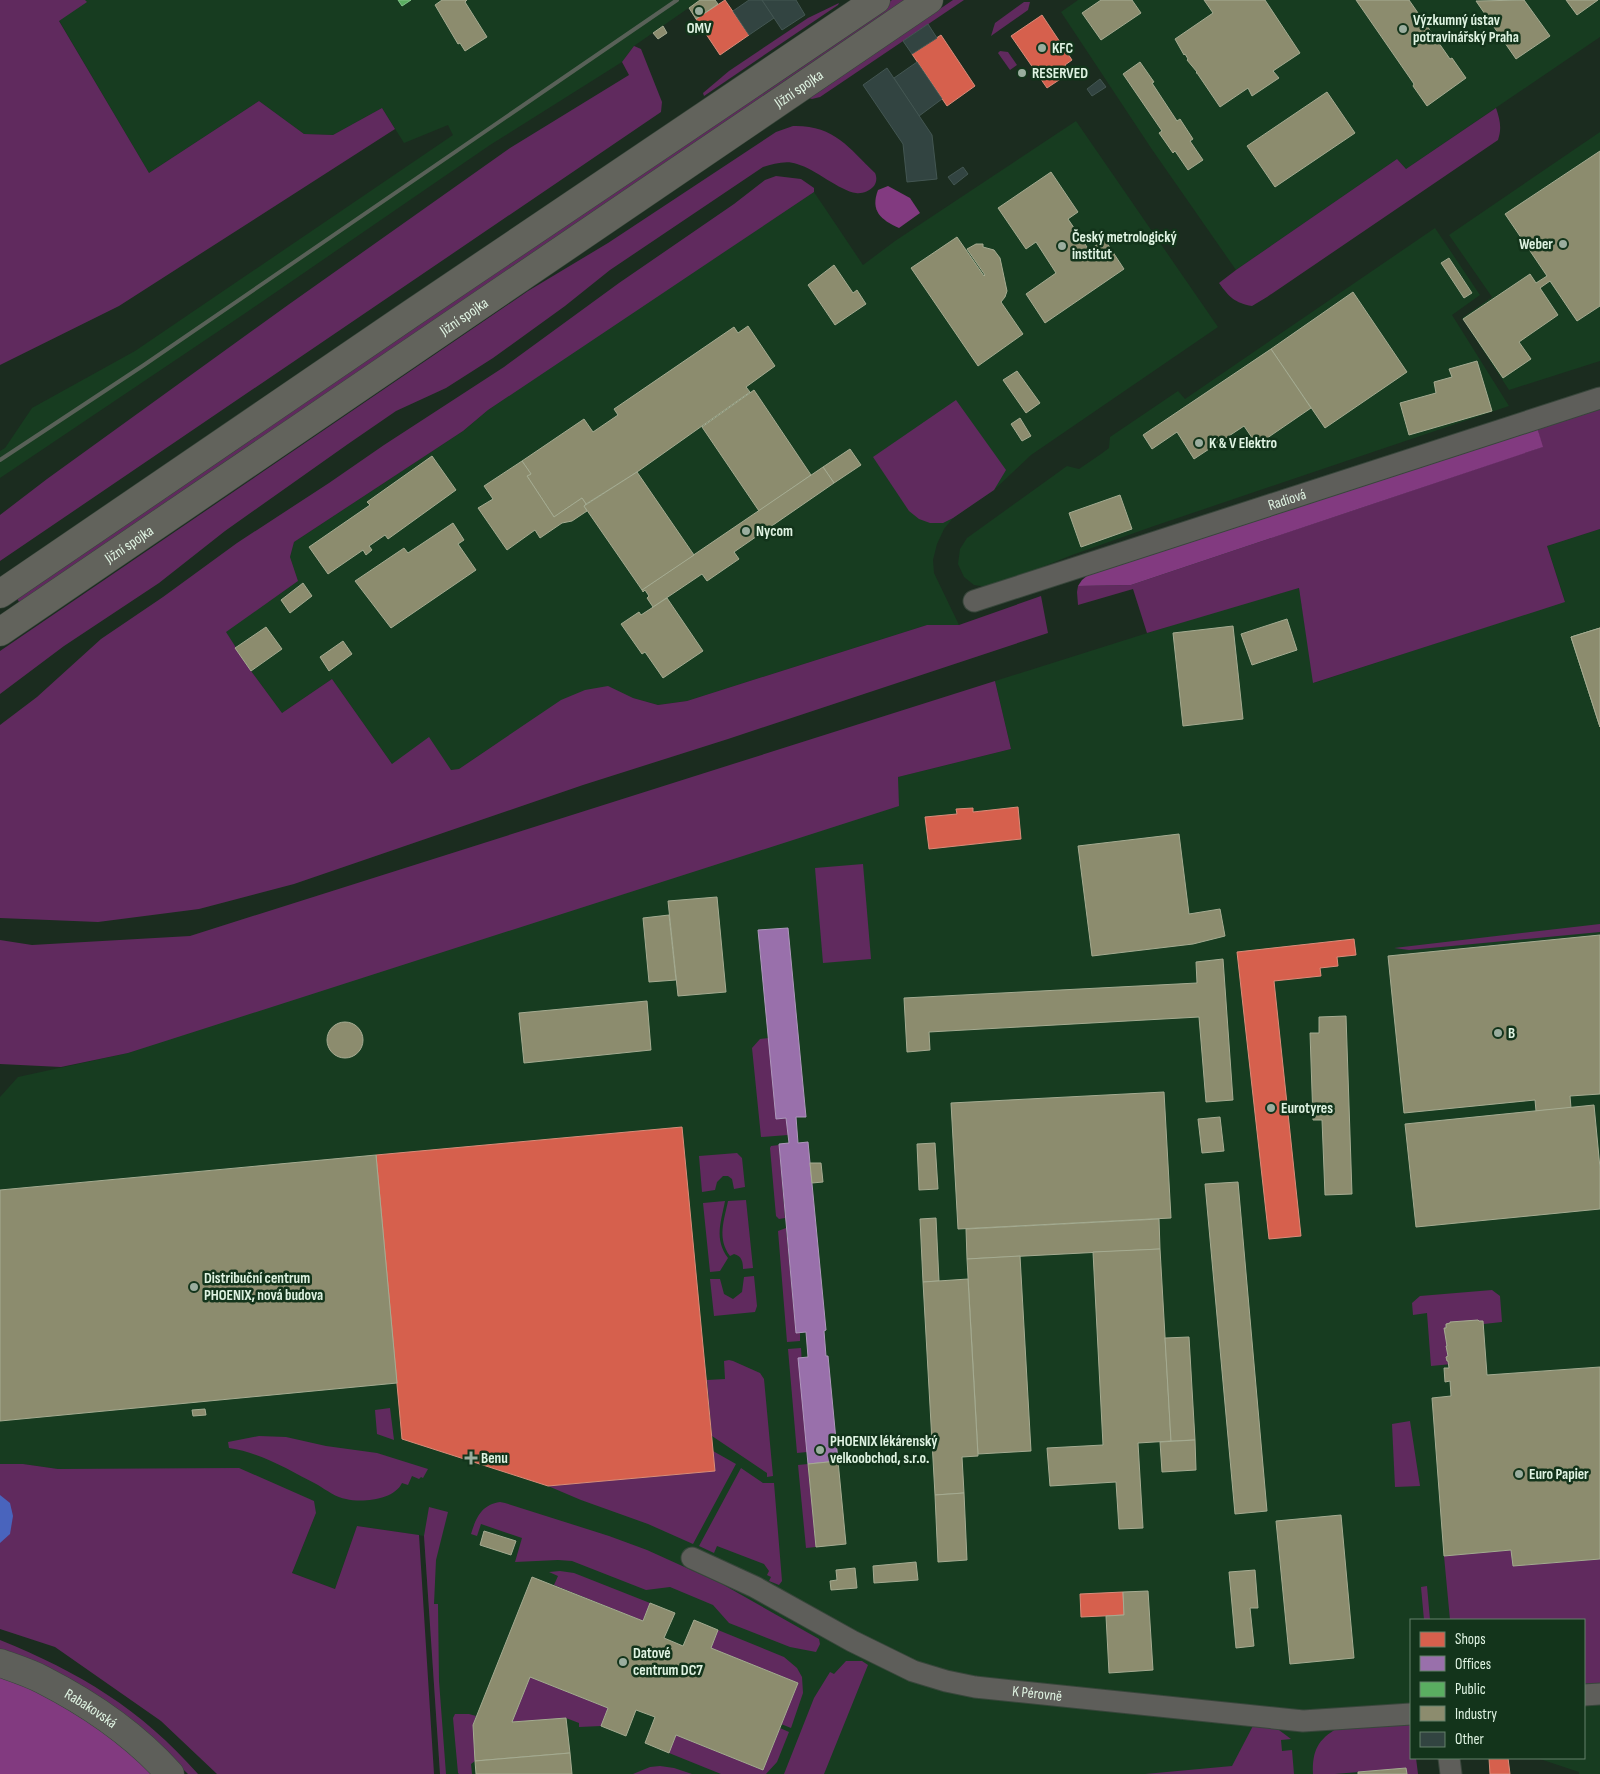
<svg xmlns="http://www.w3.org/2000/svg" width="1600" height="1774" font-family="'Sofia Sans Condensed',sans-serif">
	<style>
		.built { fill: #173c20 }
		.green { fill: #602a5e }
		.forest { fill: #823a80 }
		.water { fill: #4964bd }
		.shops { fill: #d6604d; stroke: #d98c7a }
		.offices { fill: #9970ab; stroke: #ae97bc }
		.public { fill: #5aae61; stroke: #82c388 }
		.industry { fill: #8c8c6e; stroke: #a5ab91 }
		.building { fill: #324441; stroke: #435652 }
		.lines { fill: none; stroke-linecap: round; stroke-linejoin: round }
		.street-casing { stroke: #38463b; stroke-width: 23 }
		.secondary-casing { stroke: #38463b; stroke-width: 29 }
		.highway-casing { stroke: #38463b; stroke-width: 29 }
		.street { stroke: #5e5e5a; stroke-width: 21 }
		.secondary { stroke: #5e5f5a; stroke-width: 28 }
		.highway { stroke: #62635c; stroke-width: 28 }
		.rail { stroke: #596158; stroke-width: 4 }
		.poi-dot { fill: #9aad9e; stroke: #13341b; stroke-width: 2 }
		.labels { text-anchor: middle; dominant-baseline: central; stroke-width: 5; stroke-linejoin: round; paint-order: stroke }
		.poi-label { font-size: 15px; font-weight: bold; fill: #dff3e2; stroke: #13341b; text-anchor: start }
		.street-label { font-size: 15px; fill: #dff3e2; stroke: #13341b }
	</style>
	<rect width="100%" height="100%" fill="#1b2c1f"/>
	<!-- built -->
	<g class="built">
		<polygon points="47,0 700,0 634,46 622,62 490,145 247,312 0,478 0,451 5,448 32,408 135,351 453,135 448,125 404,143 382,108 333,135 304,134 259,101 149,173"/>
		<polygon points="1078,0 1600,0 1600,37 1406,169 1397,159 1236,270 1151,148 1061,12"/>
		<polygon points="1076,121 1218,327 1031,455 994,490 953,518 944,529 937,544 933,560 934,573 959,625 927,625 687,701 658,705 633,698 496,744 459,769 451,770 392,764 332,679 282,713 251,671 225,632 298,581 290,557 294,542 463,431 488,410 596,336 814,192 863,265 895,241"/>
		<polygon points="1600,132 1600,361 1509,390 1462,318 1492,297 1449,235"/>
		<polygon points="1435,228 1480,295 1452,315 1509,406 1154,526 1072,555 1002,583 987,587 974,585 964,577 958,564 960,549 967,538 1067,466 1079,469 1101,454 1109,448 1110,437 1178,391 1185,399"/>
		<polygon points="1600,529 1600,1774 1579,1774 1579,1772 1537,1758 1584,1758 1584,1620 1411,1620 1411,1758 1415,1774 440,1774 424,1536 357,1526 335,1589 292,1573 316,1513 58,1469 23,1464 0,1565 0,1097 18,1077 128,1053 898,777 1011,749 995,681 1233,606 1299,588 1314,683 1565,601 1547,546"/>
	</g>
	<!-- green -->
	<g class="green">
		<polygon points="0,0 85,0 87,2 59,21 149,173 259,101 304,134 333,135 382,108 395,129 119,306 0,365"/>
		<polygon points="892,0 907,0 20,602 19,602 17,598 19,595"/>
		<polygon points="953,0 964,0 820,97 812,99 809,98"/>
		<polygon points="1024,2 1030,2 1028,10 991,36 995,23"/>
		<polygon points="839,3 838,5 704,96 703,93 729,71 808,18"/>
		<polygon points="634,46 641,49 662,102 661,112 0,561 0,515 47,479 288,305 510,148 629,75 622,62"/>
		<polygon points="1000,51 1008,52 1017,65 1010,70 998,53"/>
		<path d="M1496,108C1500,120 1502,128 1498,140L1267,297L1252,306C1235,303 1229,297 1219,283L1236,270L1397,159L1406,169Z"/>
		<path d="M793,126C834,125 848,147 875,173C877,177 877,183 873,187C869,191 862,194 856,193C840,191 815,169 797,164C786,160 774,164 763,167L610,270L565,306L493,358L446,388L396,411L348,444L225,531L159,583L64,646L0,694V651L528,291L608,243L776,132Z"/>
		<polygon points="776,176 801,179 814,188 814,192 488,410 463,431 294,542 290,557 298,581 226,632 251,671 282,713 332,679 392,764 429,737 451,770 459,769 561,700 585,690 608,686 633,698 658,705 687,701 927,625 959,625 1041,596 1048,633 728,739 583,785 294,884 199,909 98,922 0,918 0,725 37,697 101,639 163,597 237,543 329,483 384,445 504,367 619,283 734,204 765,180"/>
		<polygon points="956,400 1006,470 994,490 953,518 943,523 930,523 919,519 909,511 873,457"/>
		<polygon points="1600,407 1600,529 1547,546 1565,602 1313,683 1299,588 1147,633 1133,589 1078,605 1077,592 1078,586 1131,585 1542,447 1537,427"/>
		<polygon points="995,681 1011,749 898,777 899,806 128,1053 61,1067 0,1064 0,940 32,945 190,936"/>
		<polygon points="863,864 871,959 823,963 815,868"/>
		<polygon points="1600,924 1600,932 1409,950 1394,948"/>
		<polygon points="769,1038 776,1119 786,1118 788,1135 761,1137 752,1048 760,1039"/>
		<polygon points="779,1145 785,1218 779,1219 776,1216 770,1148 771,1146"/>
		<polygon points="737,1153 742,1158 745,1187 734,1189 732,1179 728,1176 723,1176 717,1182 715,1190 702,1192 699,1156"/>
		<path d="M746,1200L753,1268L743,1269C743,1262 742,1256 734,1254L730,1256C717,1238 724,1221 728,1201Z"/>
		<path d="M725,1201C721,1222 714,1239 728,1258L720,1271L710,1272L703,1203Z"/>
		<polygon points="786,1228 796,1333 800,1333 800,1341 787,1342 778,1231"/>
		<polygon points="754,1276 757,1306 755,1312 714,1316 710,1279 720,1279 724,1294 733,1299 742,1292 744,1277"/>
		<polygon points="1492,1290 1500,1296 1502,1322 1447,1328 1452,1364 1431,1366 1427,1313 1413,1315 1412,1303 1420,1296"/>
		<polygon points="801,1348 807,1452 797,1453 788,1349"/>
		<polygon points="729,1360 733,1361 760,1373 764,1379 773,1476 767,1477 767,1473 712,1436 707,1380 725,1379 724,1361"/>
		<polygon points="390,1408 394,1440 377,1434 375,1410"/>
		<polygon points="1410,1421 1420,1486 1395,1487 1392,1424"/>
		<path d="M259,1436L286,1437L326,1446L377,1453L428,1469L423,1478L421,1477L419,1479L412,1476L408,1485L402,1483C394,1500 362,1503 346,1499C337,1498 326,1490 318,1485C289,1470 262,1453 229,1448L228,1442Z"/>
		<polygon points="713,1451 736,1464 693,1544 648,1524 581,1500 548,1486 715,1471"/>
		<polygon points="0,1464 23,1464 58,1469 239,1468 314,1501 316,1513 292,1573 335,1589 357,1526 419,1535 434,1774 217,1774 161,1721 55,1647 0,1629"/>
		<polygon points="808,1464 816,1547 806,1548 798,1465"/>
		<polygon points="741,1468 763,1483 774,1483 782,1581 779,1585 769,1581 771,1577 767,1575 769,1571 764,1564 717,1546 714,1553 699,1546"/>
		<path d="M500,1502L505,1503L609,1536L647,1550L722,1584L819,1639L820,1644L816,1652L790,1647L729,1623L713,1605L670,1587L646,1590L572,1561L558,1560L515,1562L522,1538L481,1524L477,1536L471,1534C476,1518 481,1505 500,1502Z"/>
		<polygon points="429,1507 448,1512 436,1560 434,1604 438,1604 439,1681 446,1774 440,1774 424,1536"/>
		<polygon points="1511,1550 1513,1566 1600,1559 1600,1683 1584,1684 1584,1620 1450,1620 1444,1556"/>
		<polygon points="560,1571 574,1573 650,1603 643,1621 554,1585 558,1576 549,1572"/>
		<polygon points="1427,1586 1430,1620 1424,1620 1421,1587"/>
		<polygon points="718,1630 784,1657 797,1668 802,1677 803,1693 791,1728 781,1724 798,1683 711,1648"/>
		<path d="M0,1640C79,1672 141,1709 198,1774H188L156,1743L0,1650Z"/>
		<polygon points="846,1661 862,1661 868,1665 824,1774 784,1774 814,1698 830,1672 834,1674"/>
		<polygon points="530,1677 608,1708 601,1726 579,1727 579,1723 566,1718 512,1722"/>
		<polygon points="455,1714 469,1714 476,1716 473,1725 475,1761 471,1764 472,1774 459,1774 458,1773 453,1718"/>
		<path d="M1411,1722V1758H1416L1418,1774H1407L1406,1768L1335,1774H1313C1312,1751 1318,1739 1338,1728Z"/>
		<polygon points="1254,1724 1275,1727 1291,1739 1281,1740 1282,1751 1292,1750 1294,1774 1145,1774 1232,1766"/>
		<polygon points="780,1728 789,1732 777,1762 766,1774 721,1774 669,1753 676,1735 763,1770"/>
		<polygon points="660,1766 674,1768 692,1774 633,1774 650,1767"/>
	</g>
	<!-- forest -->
	<g class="forest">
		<path d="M888,186L910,198L920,213L899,228C881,220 870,211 878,190Z"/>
		<polygon points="1537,427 1543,447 1131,585 1078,586 1082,580 1088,575"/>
		<path d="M0,1675C42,1692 80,1714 116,1741C130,1750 141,1763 154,1774H0Z"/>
	</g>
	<!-- water -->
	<polygon class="water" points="0,1495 10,1503 13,1516 10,1534 0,1543"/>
	<!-- shops -->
	<g class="shops">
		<polygon points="725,0 749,35 720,55 696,19"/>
		<polygon points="1042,15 1072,60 1065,65 1071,72 1047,88 1011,36"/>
		<polygon points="941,35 975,86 947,106 912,54"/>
		<polygon points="1018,807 1021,839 929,849 925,817 957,814 956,809 973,808 973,812"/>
		<polygon points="1354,939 1356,955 1337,957 1338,966 1320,968 1321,976 1274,981 1301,1236 1269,1239 1237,952"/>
		<polygon points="682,1127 715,1471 548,1486 402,1439 376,1155"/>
		<polygon points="1123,1592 1124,1615 1081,1617 1080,1594"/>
		<polygon points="1489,1758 1508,1758 1510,1774 1490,1774"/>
	</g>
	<!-- offices -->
	<polygon class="offices" points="788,928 806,1117 796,1117 798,1143 808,1142 826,1330 824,1331 826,1356 828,1356 838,1461 808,1464 798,1358 808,1357 806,1332 796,1333 779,1144 789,1143 786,1118 776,1119 758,930"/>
	<!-- public -->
	<polygon class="public" points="398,0 411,0 402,6"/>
	<!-- industry -->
	<g class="industry">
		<polygon points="442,0 467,0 465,2 487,37 465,51 460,43 458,44 435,5"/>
		<polygon points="700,0 715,0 718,4 696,19 689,8"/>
		<polygon points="1101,0 1132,0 1141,13 1101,40 1082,13"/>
		<polygon points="1204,0 1265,0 1300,53 1273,71 1279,78 1252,96 1248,88 1220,107 1197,73 1196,73 1197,72 1187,60 1188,59 1185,54 1184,55 1175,39 1213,13"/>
		<polygon points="1356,0 1409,0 1450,59 1452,58 1466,78 1427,106 1413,86 1414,84"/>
		<polygon points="1524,0 1550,36 1516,59 1476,1"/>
		<polygon points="1566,0 1598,0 1577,15"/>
		<polygon points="663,26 667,33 658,39 653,33"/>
		<polygon points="1140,62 1154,82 1152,83 1177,121 1180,119 1193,139 1190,141 1203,160 1188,170 1175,151 1173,153 1164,140 1159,133 1162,131 1123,74"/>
		<polygon points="1327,92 1355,133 1275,187 1247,146"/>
		<polygon points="1600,151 1600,306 1577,321 1550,281 1540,288 1558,315 1519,342 1531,359 1503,378 1463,319 1530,274 1536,283 1547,276 1505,214"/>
		<polygon points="1051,172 1078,212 1068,219 1089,250 1107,238 1109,242 1107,243 1124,269 1045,323 1026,294 1056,273 1036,242 1026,249 998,208"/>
		<polygon points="957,237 984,276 985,275 967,249 976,244 983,244 983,247 994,250 1000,258 1007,291 1005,297 1001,302 1023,334 978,366 911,268"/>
		<polygon points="1449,258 1472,293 1464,298 1441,263"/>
		<polygon points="834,265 853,293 857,290 866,304 835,325 808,285"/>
		<polygon points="1353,292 1407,372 1325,428 1271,349"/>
		<polygon points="748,326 775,366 746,387 750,392 637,472 586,504 582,498 554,517 527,476 531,474 522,461 584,419 593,432 618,415 614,409 734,327 738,333"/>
		<polygon points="1271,349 1311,408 1257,445 1244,426 1194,459 1177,432 1152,449 1143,435"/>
		<polygon points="1477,361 1492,411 1409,435 1400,403 1436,393 1434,382 1452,377 1449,369"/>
		<polygon points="1017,371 1040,403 1026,413 1003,380"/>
		<polygon points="754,390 811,475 759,511 702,427"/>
		<polygon points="1020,418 1031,436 1022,441 1011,424"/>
		<polygon points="850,449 861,465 834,483 823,467"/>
		<polygon points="432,456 456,490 388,539 385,535 369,546 372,550 366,555 363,550 328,574 309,547 370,505 367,502"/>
		<polygon points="522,461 531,474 527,476 554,517 582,498 586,504 584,506 587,511 572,521 562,523 540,538 535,530 507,550 478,508 493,499 484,486"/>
		<polygon points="823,467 834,483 734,552 739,559 707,581 702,574 653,607 647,598 649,596 645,590 643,592 642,590"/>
		<polygon points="637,472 694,555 642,590 584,506"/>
		<polygon points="1120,495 1132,529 1081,547 1069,513"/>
		<polygon points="453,523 464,540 458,544 476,570 391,628 355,581 404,548 408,553"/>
		<polygon points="303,583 312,596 290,613 281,600"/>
		<polygon points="667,598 703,651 663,678 645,652 642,654 621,624 639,612 641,615"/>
		<polygon points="1287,619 1297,650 1252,665 1241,634"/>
		<polygon points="1233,626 1243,719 1183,726 1173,633"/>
		<polygon points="266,627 282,649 251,671 235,648"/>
		<polygon points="1600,628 1600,727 1571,637"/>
		<polygon points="1600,628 1600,727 1571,637"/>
		<polygon points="343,641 352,654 329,671 320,657"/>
		<polygon points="1179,834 1189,914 1220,909 1225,936 1193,944 1092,956 1078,846"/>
		<polygon points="717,897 726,992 678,996 668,901"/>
		<polygon points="669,915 676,980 649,982 643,918"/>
		<polygon points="1600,935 1600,1094 1570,1096 1571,1108 1536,1111 1535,1100 1404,1113 1388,956"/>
		<polygon points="1223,959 1233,1100 1206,1102 1199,1017 929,1032 930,1050 907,1052 904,998 1197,983 1196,962"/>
		<polygon points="647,1001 651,1050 524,1063 519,1013"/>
		<polygon points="1346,1016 1352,1194 1325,1195 1322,1120 1313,1120 1310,1033 1319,1033 1319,1017"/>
		<circle cx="345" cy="1040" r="18"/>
		<polygon points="1164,1092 1171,1218 958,1229 951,1103"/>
		<polygon points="1594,1105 1600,1168 1600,1209 1416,1227 1405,1124"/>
		<polygon points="1220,1117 1224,1151 1202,1153 1198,1119"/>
		<polygon points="935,1143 938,1189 919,1190 917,1144"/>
		<polygon points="376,1155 397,1383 0,1421 0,1190"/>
		<polygon points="810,1163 821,1163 823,1182 812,1183"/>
		<polygon points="1238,1182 1267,1511 1235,1514 1205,1184"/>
		<polygon points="936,1218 939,1281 923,1282 920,1219"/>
		<polygon points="1159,1219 1160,1249 967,1259 966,1229"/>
		<polygon points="1160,1249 1171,1441 1138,1443 1143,1528 1119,1529 1116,1482 1050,1486 1047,1448 1103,1445 1093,1252"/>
		<polygon points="1020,1256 1031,1451 978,1454 967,1259"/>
		<polygon points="968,1279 978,1456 962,1457 964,1493 935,1495 923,1282"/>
		<polygon points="1478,1320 1479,1321 1483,1321 1487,1375 1600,1367 1600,1559 1513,1566 1511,1550 1444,1556 1432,1398 1451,1396 1450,1381 1445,1382 1444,1368 1449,1368 1448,1361 1447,1361 1446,1357 1448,1356 1446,1346 1447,1346 1444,1328 1446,1328 1446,1324 1450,1323 1450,1322"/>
		<polygon points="1189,1337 1195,1440 1171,1441 1165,1338"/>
		<polygon points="205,1409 206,1415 193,1416 192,1410"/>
		<polygon points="1195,1440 1196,1470 1162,1472 1160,1442"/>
		<polygon points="838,1461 846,1544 816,1547 808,1464"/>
		<polygon points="964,1493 967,1560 938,1562 935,1495"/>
		<polygon points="1341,1515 1354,1658 1290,1664 1276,1521"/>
		<polygon points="484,1531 516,1541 511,1555 480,1545"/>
		<polygon points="916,1562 918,1580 874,1583 873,1566"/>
		<polygon points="855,1568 857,1588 831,1590 830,1581 837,1580 836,1570"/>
		<polygon points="1255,1570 1258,1608 1250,1608 1254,1646 1236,1648 1229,1572"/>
		<polygon points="532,1577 643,1621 650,1603 675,1613 664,1638 683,1646 694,1620 718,1630 711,1648 798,1683 763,1770 676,1735 669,1753 645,1743 655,1717 636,1710 626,1736 601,1726 608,1708 530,1677 512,1722 566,1718 570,1753 475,1761 473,1725"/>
		<polygon points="1148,1591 1153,1670 1109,1673 1106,1616 1124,1615 1123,1592"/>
		<polygon points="570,1753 572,1774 476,1774 475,1761"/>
		<polygon points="1406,1768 1407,1774 1358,1774 1358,1772"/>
	</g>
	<!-- building -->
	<g class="building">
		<polygon points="749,0 762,0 774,18 749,35 733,11"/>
		<polygon points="762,0 796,0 805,15 782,30"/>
		<polygon points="928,24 937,38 912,54 903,41"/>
		<polygon points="917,62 942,99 919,116 894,78"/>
		<polygon points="887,68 932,135 937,179 907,182 903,144 863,85"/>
		<polygon points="1100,79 1106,87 1092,96 1087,89"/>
		<polygon points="963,167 968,174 954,185 948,177"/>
	</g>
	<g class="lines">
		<defs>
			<g id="street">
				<path id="s1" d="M974,601L1600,398"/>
				<path id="s2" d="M692,1558L755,1587L852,1641L913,1671L946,1681L975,1687L1303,1721L1411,1714"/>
				<polyline points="1584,1695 1600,1694"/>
				<polyline points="1449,1758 1451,1774"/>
			</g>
			<g id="secondary">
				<path id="s3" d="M0,1663C14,1668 30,1673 43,1680C90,1704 135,1735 170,1774"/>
			</g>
			<g id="highway">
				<polyline points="0,594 409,315 876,0"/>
				<path id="s4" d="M0,632L929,0"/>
			</g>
		</defs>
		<!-- street casing -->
		<use href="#street" class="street-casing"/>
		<!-- secondary casing -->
		<use href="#secondary" class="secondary-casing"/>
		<!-- highway casing -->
		<use href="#highway" class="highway-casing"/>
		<!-- street -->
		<use href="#street" class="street"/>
		<!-- secondary -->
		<use href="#secondary" class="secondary"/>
		<!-- highway -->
		<use href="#highway" class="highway"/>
		<!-- rail -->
		<polyline class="rail" points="0,460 144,365 677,0"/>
	</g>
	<!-- markers -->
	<g class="poi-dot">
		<circle cx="699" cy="11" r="5"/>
		<circle cx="1403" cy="29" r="5"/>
		<circle cx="1042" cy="48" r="5"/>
		<circle cx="1022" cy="73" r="5"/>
		<circle cx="1563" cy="244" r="5"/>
		<circle cx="1062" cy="246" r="5"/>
		<circle cx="1199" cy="443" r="5"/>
		<circle cx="746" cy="531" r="5"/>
		<circle cx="1498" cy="1033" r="5"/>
		<circle cx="1271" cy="1108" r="5"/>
		<circle cx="194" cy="1287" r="5"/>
		<circle cx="820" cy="1450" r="5"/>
		<path d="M468.5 1450.5h5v5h5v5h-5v5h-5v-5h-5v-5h5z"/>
		<circle cx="1519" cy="1474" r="5"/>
		<circle cx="623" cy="1662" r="5"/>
	</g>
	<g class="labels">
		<!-- poi labels -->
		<g class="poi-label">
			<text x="1413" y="20">Výzkumný ústav<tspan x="1413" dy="17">potravinářský Praha</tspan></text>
			<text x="699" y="28" text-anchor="middle">OMV</text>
			<text x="1052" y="48">KFC</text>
			<text x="1032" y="73">RESERVED</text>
			<text x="1072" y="237">Český metrologický<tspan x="1072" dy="17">institut</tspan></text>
			<text x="1553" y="244" text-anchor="end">Weber</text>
			<text x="1209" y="443">K &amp; V Elektro</text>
			<text x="756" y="531">Nycom</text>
			<text x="1508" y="1033">B</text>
			<text x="1281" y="1108">Eurotyres</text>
			<text x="204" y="1278">Distribuční centrum<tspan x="204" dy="17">PHOENIX, nová budova</tspan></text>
			<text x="830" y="1441">PHOENIX lékárenský<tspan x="830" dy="17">velkoobchod, s.r.o.</tspan></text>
			<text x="481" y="1458">Benu</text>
			<text x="1529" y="1474">Euro Papier</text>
			<text x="633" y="1653">Datové<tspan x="633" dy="17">centrum DC7</tspan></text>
		</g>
		<!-- street labels -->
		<g class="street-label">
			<text stroke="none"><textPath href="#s4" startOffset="966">Jižní spojka</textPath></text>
			<text stroke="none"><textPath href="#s4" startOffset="561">Jižní spojka</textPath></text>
			<text stroke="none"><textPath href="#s1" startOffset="329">Radiová</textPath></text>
			<text stroke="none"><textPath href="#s4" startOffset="156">Jižní spojka</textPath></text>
			<text stroke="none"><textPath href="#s2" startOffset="375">K Pérovně</textPath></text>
			<text stroke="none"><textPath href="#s3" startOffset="102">Rabakovská</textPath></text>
		</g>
	</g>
	<!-- legend -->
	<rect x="1410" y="1619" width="175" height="140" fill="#13341b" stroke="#65806b"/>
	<rect x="1420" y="1632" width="25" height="15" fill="#d6604d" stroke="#65806b"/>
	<text x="1455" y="1644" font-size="15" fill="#dff3e2">Shops</text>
	<rect x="1420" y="1656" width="25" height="15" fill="#9970ab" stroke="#65806b"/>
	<text x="1455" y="1669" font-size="15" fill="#dff3e2">Offices</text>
	<rect x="1420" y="1682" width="25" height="15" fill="#5aae61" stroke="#65806b"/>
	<text x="1455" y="1694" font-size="15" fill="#dff3e2">Public</text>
	<rect x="1420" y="1706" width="25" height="15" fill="#8c8c6e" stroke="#65806b"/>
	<text x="1455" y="1719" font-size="15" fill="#dff3e2">Industry</text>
	<rect x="1420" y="1732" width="25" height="15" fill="#324441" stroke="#65806b"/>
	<text x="1455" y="1744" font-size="15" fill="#dff3e2">Other</text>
</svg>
